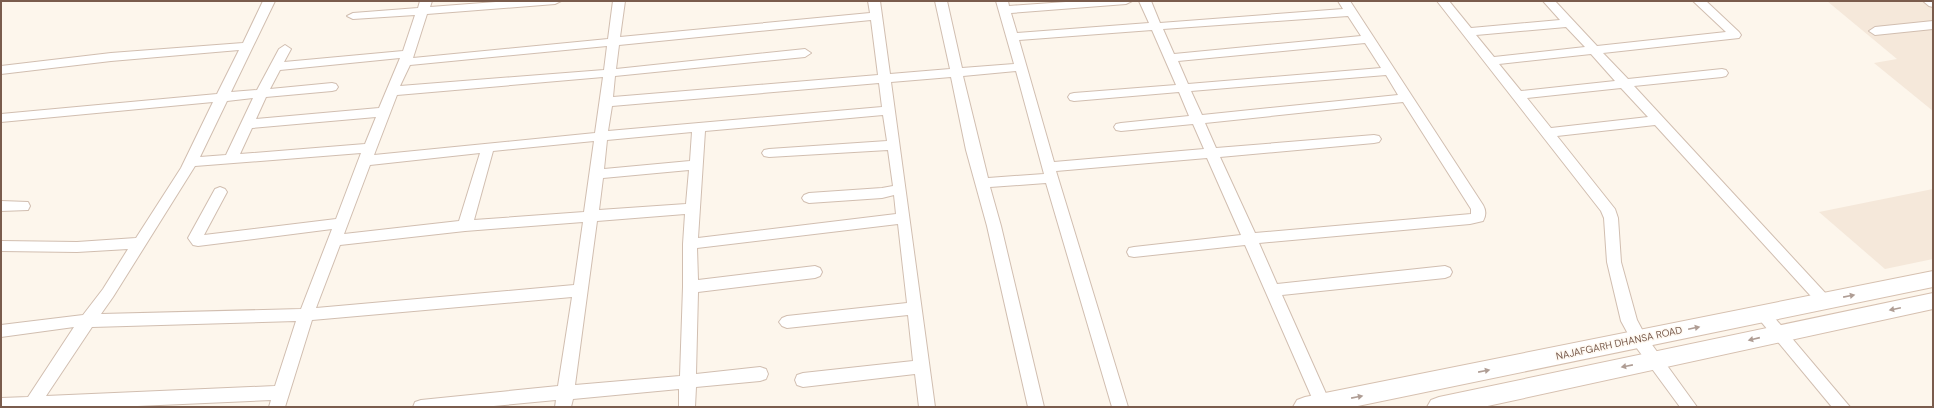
<svg xmlns="http://www.w3.org/2000/svg" width="1934" height="408" font-family="'DM Sans',sans-serif">
	<style>
		.residential { fill: #f5e8da }
		.lines { fill: none; stroke-linecap: round; stroke-linejoin: round }
		.minor-casing { stroke: #d1beb0; stroke-width: 2 }
		.secondary-casing { stroke: #d6c0b0; stroke-width: 2 }
		.minor { fill: #fff; fill-rule: evenodd }
		.secondary { fill: #fff; fill-rule: evenodd }
		.oneway { fill: #af9d94 }
		.labels { text-anchor: middle; dominant-baseline: central; stroke-width: 3; stroke-linejoin: round; paint-order: stroke }
		.street-label { font-size: 10px; fill: #7a5c4d; stroke: #fffaf3 }
	</style>
	<rect width="100%" height="100%" fill="#fdf6ec"/>
	<!-- residential -->
	<g class="residential">
		<polygon points="1827,1 1933,1 1933,111 1874,63 1897,59"/>
		<polygon points="1933,189 1933,259 1885,269 1819,212"/>
	</g>
	<g class="lines">
		<defs>
			<g id="minor">
				<path d="M263,1H275L231,92L257,90L279,49L285,45L291,49L284,62L403,51L415,15L353,19L347,16L353,13L418,8L420,1H432L430,7L509,1H561L555,4L427,14L413,58L608,39L613,1H625L620,37L870,13L868,1H880L890,74L950,69L935,1H947L962,68L1014,64L996,1H1008L1009,6L1080,1H1132L1126,4L1011,13L1017,33L1149,23L1139,1H1151L1160,23L1343,9L1338,1H1350L1483,205C1486,210 1486,216 1483,221L1470,224L1259,243L1277,284L1445,266L1450,268L1452,272L1450,276L1445,278L1282,295L1332,407H1316L1245,245L1134,257L1129,256L1127,252L1129,248L1134,247L1241,235L1207,158L1056,171L1128,407H1112L1046,183L990,187L1001,226L1044,407H1028L987,226L966,150L951,77L891,82L935,407H919L915,374L803,387L797,385L795,380L797,375L803,373L913,361L908,315L787,328L782,326L779,322L782,318L787,316L907,303L898,224L697,248L698,280L815,266L820,268L822,272L820,276L815,278L698,292L696,374L760,367L766,369L768,374L766,379L760,381L696,387L695,407H679V389L573,399L571,407H555L556,400L483,407H413L415,402L421,400L558,386L572,297L312,320L285,407H269L271,400L115,407H1V398L28,397L74,327L1,337V325L83,315L103,289L128,249L77,252L1,251V241L77,242L136,238L181,168L213,102L1,122V114L217,94L239,50L111,61L1,74V66L111,53L243,43ZM1348,16L1361,36L1174,54L1163,29ZM871,20L878,75L613,97L615,76L805,57L811,53L805,49L616,69L619,45ZM1152,30L1176,85L1074,93L1070,94L1068,97L1070,100L1074,101L1179,92L1189,116L1121,123L1116,124L1114,127L1116,130L1121,131L1193,124L1204,149L1054,162L1019,40ZM1365,43L1381,68L1188,84L1178,61ZM607,46L604,70L400,86L410,65ZM400,58L379,108L256,119L266,97L332,91L336,90L338,87L336,84L332,83L270,89L280,70ZM1016,71L1044,174L988,178L963,76ZM1386,75L1398,95L1202,115L1191,91ZM603,77L595,133L374,155L397,95ZM879,83L882,107L608,131L612,106ZM253,98L226,155L200,157L227,101ZM1403,102L1471,209V214L1255,233L1220,157L1374,143L1379,142L1381,139L1379,136L1374,135L1216,148L1205,123ZM883,115L887,141L769,149L764,150L762,153L764,156L769,157L888,150L893,186L882,188L809,193L804,195L802,198L804,201L809,203L882,198L894,195L896,214L698,238L705,131ZM376,117L365,144L240,154L252,128ZM692,132L690,161L604,169L607,140ZM594,141L584,212L474,220L493,151ZM361,153L336,219L204,235L227,192L225,189L220,187L215,189L188,238L193,245L198,246L332,229L301,309L101,314L113,297L195,166ZM480,153L459,221L344,234L370,165ZM689,170L686,204L599,210L603,178ZM685,214L683,244V287L680,376L575,385L597,221ZM583,222L574,285L316,308L340,245L465,231ZM296,321L275,386L46,396L92,327Z"/>
				<path d="M1437,1H1449L1471,28L1560,20L1543,1H1555L1597,46L1726,32L1693,1H1706L1739,32L1741,35L1739,38L1603,53L1628,79L1722,69L1726,70L1728,73L1726,76L1722,77L1634,86L1829,297L1832,301L1829,305L1824,307L1819,305L1655,125L1557,136L1615,209L1618,218L1621,262L1637,320L1645,335L1697,407H1680L1633,343L1621,321L1607,262L1604,218L1601,211ZM1566,27L1585,47L1494,57L1476,35ZM1591,54L1615,81L1521,91L1499,64ZM1621,88L1648,117L1551,128L1527,98Z"/>
				<polygon points="1923,1 1933,1 1933,7 1929,6"/>
				<polygon points="1933,21 1933,29 1875,35 1869,31 1875,27"/>
				<polygon points="1,201 28,202 30,206 28,210 1,211"/>
				<polygon points="1763,308 1768,310 1850,407 1832,407 1758,318 1755,314 1758,310"/>
			</g>
			<g id="secondary">
				<polygon points="1933,271 1933,287 1353,407 1293,407 1297,400 1305,397"/>
				<polygon points="1933,293 1933,309 1483,407 1427,407 1431,400 1439,397"/>
			</g>
		</defs>
		<!-- minor casing -->
		<use href="#minor" class="minor-casing"/>
		<!-- secondary casing -->
		<use href="#secondary" class="secondary-casing"/>
		<!-- minor -->
		<use href="#minor" class="minor"/>
		<!-- secondary -->
		<use href="#secondary" class="secondary"/>
	</g>
	<!-- one-way arrows -->
	<defs><path id="oneway-solid" d="M-6-.8H1V-3.2L6.5 0L1 3.2V.8H-6Z"/></defs>
	<g class="oneway">
		<use href="#oneway-solid" transform="translate(1849 296) rotate(-11)"/>
		<use href="#oneway-solid" transform="translate(1895 309) rotate(168)"/>
		<use href="#oneway-solid" transform="translate(1694 328) rotate(-12)"/>
		<use href="#oneway-solid" transform="translate(1754 339) rotate(167)"/>
		<use href="#oneway-solid" transform="translate(1627 366) rotate(169)"/>
		<use href="#oneway-solid" transform="translate(1484 371) rotate(-11)"/>
		<use href="#oneway-solid" transform="translate(1357 397) rotate(-11)"/>
	</g>
	<g class="labels">
		<!-- street labels -->
		<g class="street-label">
			<text transform="translate(1619 343) rotate(-12)">NAJAFGARH DHANSA ROAD</text>
		</g>
	</g>
	<!-- border -->
	<rect width="1934" height="408" fill="none" stroke="#7a5c4d" stroke-width="4"/>
</svg>
